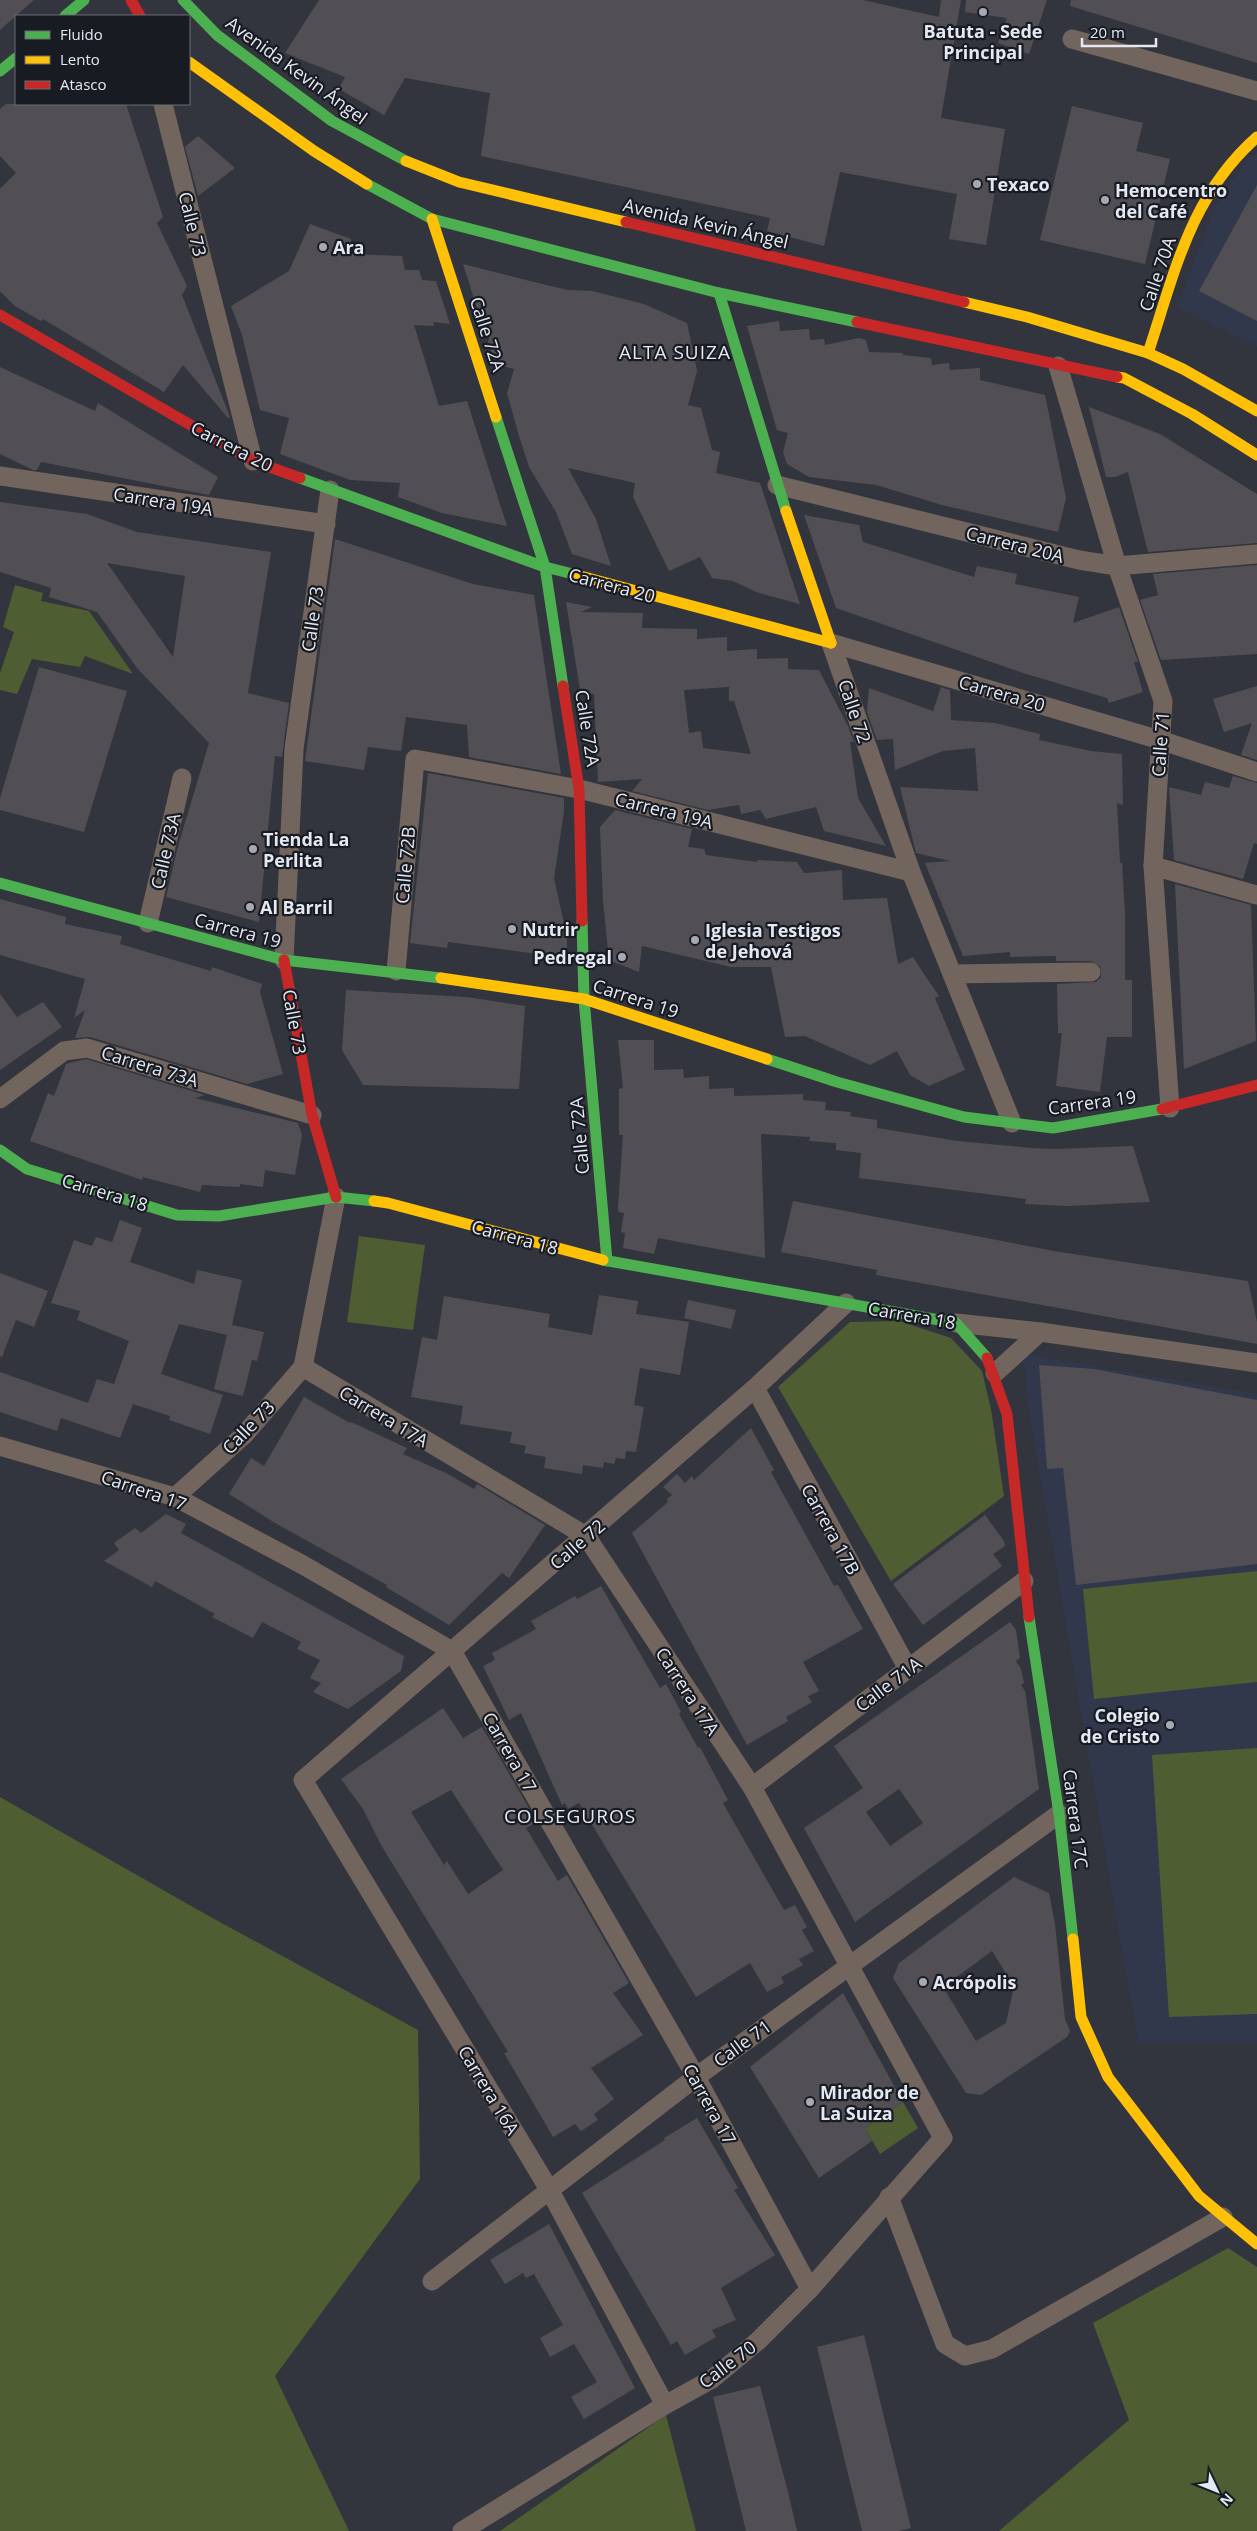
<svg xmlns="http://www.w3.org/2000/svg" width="1257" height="2531" font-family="'Open Sans',sans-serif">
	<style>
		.built { fill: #31384b }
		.green { fill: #4f5d33 }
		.building { fill: #514f54; fill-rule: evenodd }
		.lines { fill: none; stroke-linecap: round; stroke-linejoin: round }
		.street { stroke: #72655e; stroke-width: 19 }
		.fast { stroke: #4caf50; stroke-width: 11 }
		.slow { stroke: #ffc107; stroke-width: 11 }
		.jam { stroke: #c62828; stroke-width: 11 }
		.poi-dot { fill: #a6a9b3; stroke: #181b22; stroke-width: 2 }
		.labels { text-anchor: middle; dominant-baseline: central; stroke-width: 4.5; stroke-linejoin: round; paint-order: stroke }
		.poi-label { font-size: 18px; font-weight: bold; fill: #e4e8f2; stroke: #181b22; text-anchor: start }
		.street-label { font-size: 18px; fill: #e4e8f2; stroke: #181b22 }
		.neighbourhood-label { font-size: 19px; letter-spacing: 1px; fill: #e4e8f2; stroke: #181b22 }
	</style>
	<rect width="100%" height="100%" fill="#32353d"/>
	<!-- built -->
	<g class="built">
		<polygon points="1257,152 1257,346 1177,307 1214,208 1247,160"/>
		<polygon points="1023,1354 1257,1394 1257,2043 1138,2043 1028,1406"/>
	</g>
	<!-- green -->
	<g class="green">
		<polygon points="15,585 43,593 41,601 89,611 133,674 85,656 80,667 32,659 17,694 0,690 0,673 14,632 3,627"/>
		<polygon points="359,1236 425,1245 413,1330 347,1322"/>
		<polygon points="899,1321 951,1338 982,1371 991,1409 1004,1496 891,1581 778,1387 850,1322"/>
		<polygon points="1257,1571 1257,1682 1094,1699 1083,1589"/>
		<polygon points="1257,1748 1257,2014 1169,2017 1152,1755"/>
		<polygon points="0,1797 207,1915 418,2030 420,2179 275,2376 349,2531 0,2531"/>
		<polygon points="903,2102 918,2128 880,2154 865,2128"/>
		<polygon points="1228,2248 1257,2267 1257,2531 999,2531 1129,2420 1093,2323"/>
		<polygon points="666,2415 696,2531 500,2531"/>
	</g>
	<!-- building -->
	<g class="building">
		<polygon points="0,0 34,0 0,30"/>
		<polygon points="319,0 863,0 939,17 941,0 961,0 941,118 1005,129 986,245 949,239 957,194 840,172 824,246 767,231 770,218 481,156 490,93 405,78 384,115 339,89 345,77 285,53"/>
		<polygon points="966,0 1047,0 1029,54 998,43 1007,18 965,12"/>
		<polygon points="1071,0 1257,0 1257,63 1070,6"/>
		<polygon points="6,104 126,104 163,217 157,223 187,286 182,295 230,417 228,418 183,365 164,392 43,319 41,321 15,306 0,291 0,189 16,173 0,156 0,109"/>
		<polygon points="1072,106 1143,123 1136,151 1170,159 1145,264 1040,240"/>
		<polygon points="198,136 235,168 198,196 185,147"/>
		<polygon points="1257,185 1257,321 1199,291"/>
		<polygon points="310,224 351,239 351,254 402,256 405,270 419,270 422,280 436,281 450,324 433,322 434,326 414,325 439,406 467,401 507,526 442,513 398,497 400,483 350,480 280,454 289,418 260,410 242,335 231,306 289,271"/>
		<polygon points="463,264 546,285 568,290 592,291 644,304 687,323 697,371 688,405 701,408 712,450 720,452 716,473 760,483 800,604 756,592 733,581 712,578 700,557 669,571 633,497 635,483 568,468 596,519 611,566 572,554 556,512 529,467 519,436 507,393 514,369 495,364 488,342 491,331 484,330"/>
		<polygon points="779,321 780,331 809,329 810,340 824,339 825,345 859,338 866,340 869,352 903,353 903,355 931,358 932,365 949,363 950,370 980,368 980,380 1045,395 1066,498 1058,532 942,505 876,485 809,477 787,464 783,452 788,433 777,430 747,326"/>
		<polygon points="0,367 95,411 98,403 218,477 209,495 41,462 37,470 33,470 0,454"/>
		<polygon points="1089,407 1160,434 1257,494 1257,543 1148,552 1128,472 1115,477 1106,477"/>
		<path d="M0,502L87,514L137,532L271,552L248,693L289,703L282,757L275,756L259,922L166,897L178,846L209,743L137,668L97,612L49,597L51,588L0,572ZM107,563L185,576L173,657Z"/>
		<polygon points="804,515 859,525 863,542 974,577 977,566 1017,574 1015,584 1079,597 1073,623 1119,607 1138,662 1134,662 1143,692 1109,703 1107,698 1023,673 836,608"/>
		<polygon points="335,539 473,584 534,595 561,774 469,757 467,725 406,717 401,751 368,747 364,770 305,761"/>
		<polygon points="1257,565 1257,654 1161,660 1140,600 1158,595 1153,574"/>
		<path d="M566,602L592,607L581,612L643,613L642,628L697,629V639L727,637V651L757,649V659L788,658V669L819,670L848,726L854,742H850L858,798L886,846L824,831L816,807L766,819L760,810L741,814L739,805L708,810L632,791L642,779L598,782L594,694L581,693V696ZM729,687V701H734L751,754L703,748L701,731L689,733L684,690Z"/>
		<polygon points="39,667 127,691 84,832 0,810 0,798"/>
		<polygon points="1257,686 1257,760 1241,755 1252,723 1224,732 1213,699"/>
		<polygon points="941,687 950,690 951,720 995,723 1040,734 1039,740 1091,751 1122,754 1123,805 1117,803 1120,863 1122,863 1125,913 1125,980 1132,980 1132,1037 1107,1037 1100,1092 1056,1086 1062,1033 1058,1033 1057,984 1096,982 1101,977 1100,966 1091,961 1056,961 1056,956 1010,957 1010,952 963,956 925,863 950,861 916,853 900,787 978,791 975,748 943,751 895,770 893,739 877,740 867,712 869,688 933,711"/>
		<polygon points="428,773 564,798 564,811 554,878 567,937 567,958 448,942 447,948 410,943"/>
		<polygon points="1233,776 1257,783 1257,844 1254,843 1243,879 1174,860 1169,787 1201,795 1205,782 1229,788"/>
		<polygon points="615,810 692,829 688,847 704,849 706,855 757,862 758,860 797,862 804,873 842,870 843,900 887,898 898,964 913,957 924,974 939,996 935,998 965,1070 929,1086 910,1075 897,1051 870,1065 805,1036 785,1037 771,967 731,967 642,946 639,972 609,960 603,901 600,827"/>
		<polygon points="1175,884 1251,905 1256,1041 1184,1069"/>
		<polygon points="0,899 66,917 65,924 122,936 120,944 211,971 212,967 262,984 260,992 283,1074 247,1084 90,1037 75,1038 85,1010 74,1018 85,979 0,955"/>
		<polygon points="346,990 467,997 525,1006 519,1089 363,1085 342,1050"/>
		<polygon points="0,994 17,1017 43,1002 62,1027 0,1070"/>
		<polygon points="618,1040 654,1040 654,1070 683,1069 684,1078 709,1076 709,1089 734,1088 734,1096 803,1094 803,1100 826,1102 825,1110 851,1112 850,1116 877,1120 877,1128 958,1141 1031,1148 1055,1149 1133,1146 1150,1202 1068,1206 1025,1204 1026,1199 859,1178 861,1153 836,1150 836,1143 809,1141 810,1137 761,1134 765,1258 658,1238 654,1254 623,1248 625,1233 621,1232 624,1213 618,1212 618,1207 623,1135 619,1135 619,1089 623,1088"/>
		<polygon points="86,1059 205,1095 195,1098 298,1123 302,1135 295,1175 265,1170 263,1187 240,1184 240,1187 202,1185 200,1192 143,1177 142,1180 30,1141 48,1093 54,1096 66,1064"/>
		<polygon points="793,1201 1054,1251 1248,1281 1257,1322 1257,1344 876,1275 877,1270 781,1252"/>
		<polygon points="120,1220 142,1228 130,1262 194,1284 197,1270 242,1280 232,1325 264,1332 257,1361 252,1360 243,1396 214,1389 227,1335 179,1324 161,1374 223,1395 210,1434 169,1420 170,1416 133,1404 120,1438 61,1418 57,1431 0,1412 0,1372 88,1403 97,1379 114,1384 129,1341 77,1320 80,1311 51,1303 74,1240 92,1246 96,1237 112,1242"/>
		<polygon points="0,1273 48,1291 34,1327 16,1320 2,1357 0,1356"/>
		<polygon points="599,1295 638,1301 636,1314 689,1322 680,1375 640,1368 634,1405 644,1407 636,1452 626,1451 625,1459 616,1458 614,1464 604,1462 603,1468 583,1465 582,1474 544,1468 546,1457 524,1453 526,1446 510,1443 512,1432 460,1424 463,1406 411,1397 422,1337 437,1340 444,1296 550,1314 548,1327 592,1335"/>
		<polygon points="688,1300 736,1310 731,1329 684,1318"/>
		<polygon points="1039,1365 1094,1369 1257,1400 1257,1564 1076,1585 1063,1468 1047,1469"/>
		<polygon points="304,1397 350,1423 351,1422 407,1448 403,1454 446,1473 474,1489 477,1484 545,1525 509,1578 502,1573 449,1625 386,1587 387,1585 275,1523 229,1494 251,1458 264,1466"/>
		<polygon points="751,1428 774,1470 771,1472 834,1586 838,1585 863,1629 803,1662 819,1691 808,1696 812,1702 786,1717 788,1721 747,1745 632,1533 668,1502 667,1499 672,1495 663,1487 677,1474 685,1483 692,1476 694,1480"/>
		<polygon points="166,1514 186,1524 181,1533 404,1656 401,1671 348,1709 313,1692 321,1683 310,1678 320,1660 297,1649 301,1642 262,1622 253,1638 212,1617 215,1614 155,1581 152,1587 104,1561 119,1550 114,1543 135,1528 141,1533"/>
		<polygon points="985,1515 1004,1541 1005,1546 993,1554 1002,1566 923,1625 893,1584"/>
		<polygon points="601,1586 660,1688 666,1684 681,1712 679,1714 698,1748 700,1747 728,1800 723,1803 784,1910 795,1905 807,1927 802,1930 814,1951 799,1959 803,1965 781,1977 784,1983 767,1992 750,1963 696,1997 579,1803 568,1809 565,1803 562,1805 521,1713 509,1720 483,1666 495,1660 492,1653 536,1629 531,1621 575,1596 577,1599"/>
		<path d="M1010,1622L1016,1630L1020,1658L1016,1661L1021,1669L1024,1683L1021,1685L1025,1691L1039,1789L855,1922L804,1828L863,1788L834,1746ZM899,1789L923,1823L890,1846L866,1812Z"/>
		<path d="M443,1708L463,1738L482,1727L537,1822L526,1828L558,1881L567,1875L629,1983L613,1993L643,2035L591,2068L614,2099L594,2114L598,2120L581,2131L575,2124L553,2137L504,2053L508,2052L381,1845L363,1809L341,1779ZM451,1790L503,1870L468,1894L447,1861L444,1865L411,1812Z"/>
		<path d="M1014,1877L1049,1893L1055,1924L1065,2019L1070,2031L1067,2037L981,2095L966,2093L893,1978L899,1963ZM992,1951L1014,1986L1006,2023L976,2041L943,1987Z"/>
		<polygon points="843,1993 903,2102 865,2128 872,2141 819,2178 750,2067"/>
		<polygon points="697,2118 738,2188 734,2190 775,2255 721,2288 736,2320 712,2330 716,2337 685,2355 677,2341 671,2345 582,2193 665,2140 664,2138"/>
		<polygon points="549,2224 635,2388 584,2419 571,2397 597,2382 574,2344 550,2357 540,2338 563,2325 534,2274 526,2278 523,2273 505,2284 490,2260"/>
		<polygon points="864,2335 911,2528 899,2531 862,2531 817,2347"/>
		<polygon points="760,2386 788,2492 797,2531 746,2531 713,2397"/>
	</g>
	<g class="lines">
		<!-- street -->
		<g class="street">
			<polyline points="1072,39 1257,91"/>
			<polyline points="163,104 253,461"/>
			<polyline points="1058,366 1117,566 1163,701 1153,866 1170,1108"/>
			<polyline points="0,476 326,524"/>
			<polyline points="777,485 1079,560 1117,566 1257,554"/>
			<polyline points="831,643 911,872 1012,1123"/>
			<polyline points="831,643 1160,740 1257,772"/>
			<polyline points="1153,866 1257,895"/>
			<polyline points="148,923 182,778"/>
			<polyline points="284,960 294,749 330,490"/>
			<polyline points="396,971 415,759 579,789 911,872"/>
			<polyline points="952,974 1091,972"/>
			<polyline points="0,1099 64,1051 87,1048 312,1115"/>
			<polyline points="956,1323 1040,1332 1257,1363"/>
			<polyline points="303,1367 586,1536 752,1787 943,2138 810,2289 758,2341 712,2379 665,2405 462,2531"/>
			<polyline points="995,1373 1040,1332"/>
			<polyline points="755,1388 908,1669"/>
			<polyline points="0,1446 175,1497 303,1565 452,1651 696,2077 810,2289"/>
			<polyline points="175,1497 244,1435 303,1367 336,1197"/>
			<polyline points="752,1787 1024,1581"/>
			<polyline points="889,2197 945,2344 965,2356 992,2349 1223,2217"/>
			<polyline points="432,2281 696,2077 1059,1814"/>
			<polyline points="665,2405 550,2191 303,1780 755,1388 846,1303"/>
		</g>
		<!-- fast -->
		<g class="fast">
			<polyline points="183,0 217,35 332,121 406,161"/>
			<polyline points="65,16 84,0"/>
			<polyline points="0,71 16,58"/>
			<polyline points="367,184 432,219 719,293 857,322"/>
			<polyline points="719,293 786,511"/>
			<polyline points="496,417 545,567 563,686"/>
			<polyline points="300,478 545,567 573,574"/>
			<polyline points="0,883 284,960 441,978"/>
			<polyline points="582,921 584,999 607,1261"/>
			<polyline points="767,1059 837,1082 964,1117 1053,1128 1162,1109"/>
			<polyline points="0,1150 27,1169 177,1215 219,1216 336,1197 374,1201"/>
			<polyline points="603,1260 956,1323 987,1358"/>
			<polyline points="1029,1617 1059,1814 1073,1939"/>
		</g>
		<!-- slow -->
		<g class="slow">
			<polyline points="189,62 314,151 367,184"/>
			<polyline points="406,161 459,182 626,222"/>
			<polyline points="432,219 496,417"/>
			<polyline points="964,302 1027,317 1148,353 1183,369 1257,411"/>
			<path d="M1148,353C1175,272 1190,196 1257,137"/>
			<polyline points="1117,377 1124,378 1192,414 1257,455"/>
			<polyline points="786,511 831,643"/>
			<polyline points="573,574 831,643"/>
			<polyline points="441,978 584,999 767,1059"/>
			<polyline points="374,1201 388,1203 603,1260"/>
			<polyline points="1073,1939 1081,2017 1108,2077 1199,2196 1257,2244"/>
		</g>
		<!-- jam -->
		<g class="jam">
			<polyline points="131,0 140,16"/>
			<polyline points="626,222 964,302"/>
			<polyline points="0,315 253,461 300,478"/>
			<polyline points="857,322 1117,377"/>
			<polyline points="563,686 579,789 582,921"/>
			<polyline points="284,960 312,1115 336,1197"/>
			<polyline points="1162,1109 1257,1085"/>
			<polyline points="987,1358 1007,1414 1029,1617"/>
		</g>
	</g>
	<!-- markers -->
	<g class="poi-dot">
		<circle cx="983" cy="12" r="5"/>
		<circle cx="977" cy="184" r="5"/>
		<circle cx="1105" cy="200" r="5"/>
		<circle cx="323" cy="247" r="5"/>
		<circle cx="253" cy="849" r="5"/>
		<circle cx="250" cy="907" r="5"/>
		<circle cx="512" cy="929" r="5"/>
		<circle cx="695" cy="940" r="5"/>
		<circle cx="622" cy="957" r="5"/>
		<circle cx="1170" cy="1725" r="5"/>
		<circle cx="923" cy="1982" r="5"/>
		<circle cx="810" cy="2102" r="5"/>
	</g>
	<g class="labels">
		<!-- poi labels -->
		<g class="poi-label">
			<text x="983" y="31" text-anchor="middle">Batuta - Sede<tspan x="983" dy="21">Principal</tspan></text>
			<text x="987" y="184">Texaco</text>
			<text x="1115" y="190">Hemocentro<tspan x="1115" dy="21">del Café</tspan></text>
			<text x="333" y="247">Ara</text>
			<text x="263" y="839">Tienda La<tspan x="263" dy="21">Perlita</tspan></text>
			<text x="260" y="907">Al Barril</text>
			<text x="522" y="929">Nutrir</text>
			<text x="705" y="930">Iglesia Testigos<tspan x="705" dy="21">de Jehová</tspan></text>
			<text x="612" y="957" text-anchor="end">Pedregal</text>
			<text x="1160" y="1715" text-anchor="end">Colegio<tspan x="1160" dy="21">de Cristo</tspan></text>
			<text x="933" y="1982">Acrópolis</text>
			<text x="820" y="2092">Mirador de<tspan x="820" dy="21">La Suiza</tspan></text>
		</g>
		<!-- street labels -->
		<g class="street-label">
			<text transform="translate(297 70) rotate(36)">Avenida Kevin Ángel</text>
			<text transform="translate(706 223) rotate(13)">Avenida Kevin Ángel</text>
			<text transform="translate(193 224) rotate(76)">Calle 73</text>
			<text transform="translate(1157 274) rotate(-71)">Calle 70A</text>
			<text transform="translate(488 334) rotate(72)">Calle 72A</text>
			<text transform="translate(232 446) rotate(27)">Carrera 20</text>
			<text transform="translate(163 501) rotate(9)">Carrera 19A</text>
			<text transform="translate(1015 544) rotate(14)">Carrera 20A</text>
			<text transform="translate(612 585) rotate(15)">Carrera 20</text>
			<text transform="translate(312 619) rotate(-82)">Calle 73</text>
			<text transform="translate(1002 693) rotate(16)">Carrera 20</text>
			<text transform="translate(855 711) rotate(71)">Calle 72</text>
			<text transform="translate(588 728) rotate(81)">Calle 72A</text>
			<text transform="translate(1160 744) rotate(-86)">Calle 71</text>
			<text transform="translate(664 810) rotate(14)">Carrera 19A</text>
			<text transform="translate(165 851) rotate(-77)">Calle 73A</text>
			<text transform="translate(405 865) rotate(-85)">Calle 72B</text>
			<text transform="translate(238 930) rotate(15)">Carrera 19</text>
			<text transform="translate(636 998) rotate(18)">Carrera 19</text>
			<text transform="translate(295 1022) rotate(80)">Calle 73</text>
			<text transform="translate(150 1066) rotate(17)">Carrera 73A</text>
			<text transform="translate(1092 1102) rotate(-8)">Carrera 19</text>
			<text transform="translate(579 1136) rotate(-95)">Calle 72A</text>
			<text transform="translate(105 1192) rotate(17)">Carrera 18</text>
			<text transform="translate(515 1237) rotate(15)">Carrera 18</text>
			<text transform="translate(912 1315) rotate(10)">Carrera 18</text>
			<text transform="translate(384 1416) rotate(31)">Carrera 17A</text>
			<text transform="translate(248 1427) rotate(-46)">Calle 73</text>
			<text transform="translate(144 1490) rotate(19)">Carrera 17</text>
			<text transform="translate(831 1529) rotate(61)">Carrera 17B</text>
			<text transform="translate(577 1544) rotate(-41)">Calle 72</text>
			<text transform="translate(888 1684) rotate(-37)">Calle 71A</text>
			<text transform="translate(688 1691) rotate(57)">Carrera 17A</text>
			<text transform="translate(510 1752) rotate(60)">Carrera 17</text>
			<text transform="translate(1076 1819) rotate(83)">Carrera 17C</text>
			<text transform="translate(742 2043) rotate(-36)">Calle 71</text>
			<text transform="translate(489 2090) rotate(59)">Carrera 16A</text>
			<text transform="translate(710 2104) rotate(61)">Carrera 17</text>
			<text transform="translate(727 2364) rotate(-37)">Calle 70</text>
		</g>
		<!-- neighbourhood labels -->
		<g class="neighbourhood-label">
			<text x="675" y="352">ALTA SUIZA</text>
			<text x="570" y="1816">COLSEGUROS</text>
		</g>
	</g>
	<!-- legend -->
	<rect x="15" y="15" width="175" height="90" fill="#181b22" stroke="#6a6d75"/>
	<rect x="25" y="31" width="25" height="8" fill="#4caf50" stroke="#6a6d75"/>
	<text x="60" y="40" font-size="15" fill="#e4e8f2">Fluido</text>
	<rect x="25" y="56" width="25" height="8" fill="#ffc107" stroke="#6a6d75"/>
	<text x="60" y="65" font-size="15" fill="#e4e8f2">Lento</text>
	<rect x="25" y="81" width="25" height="8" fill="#c62828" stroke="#6a6d75"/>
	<text x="60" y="90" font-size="15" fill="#e4e8f2">Atasco</text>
	<!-- north arrow -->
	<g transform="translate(1217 2491) rotate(133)" stroke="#181b22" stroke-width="4" paint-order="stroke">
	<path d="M0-4L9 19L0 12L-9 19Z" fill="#e4e8f2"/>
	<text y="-8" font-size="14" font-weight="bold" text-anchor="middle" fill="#e4e8f2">N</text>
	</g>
	<!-- scale -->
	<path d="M1082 38v8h74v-8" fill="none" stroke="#e4e8f2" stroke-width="2.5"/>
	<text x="1090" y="38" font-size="15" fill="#e4e8f2" stroke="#181b22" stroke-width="4" paint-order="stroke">20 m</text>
</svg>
